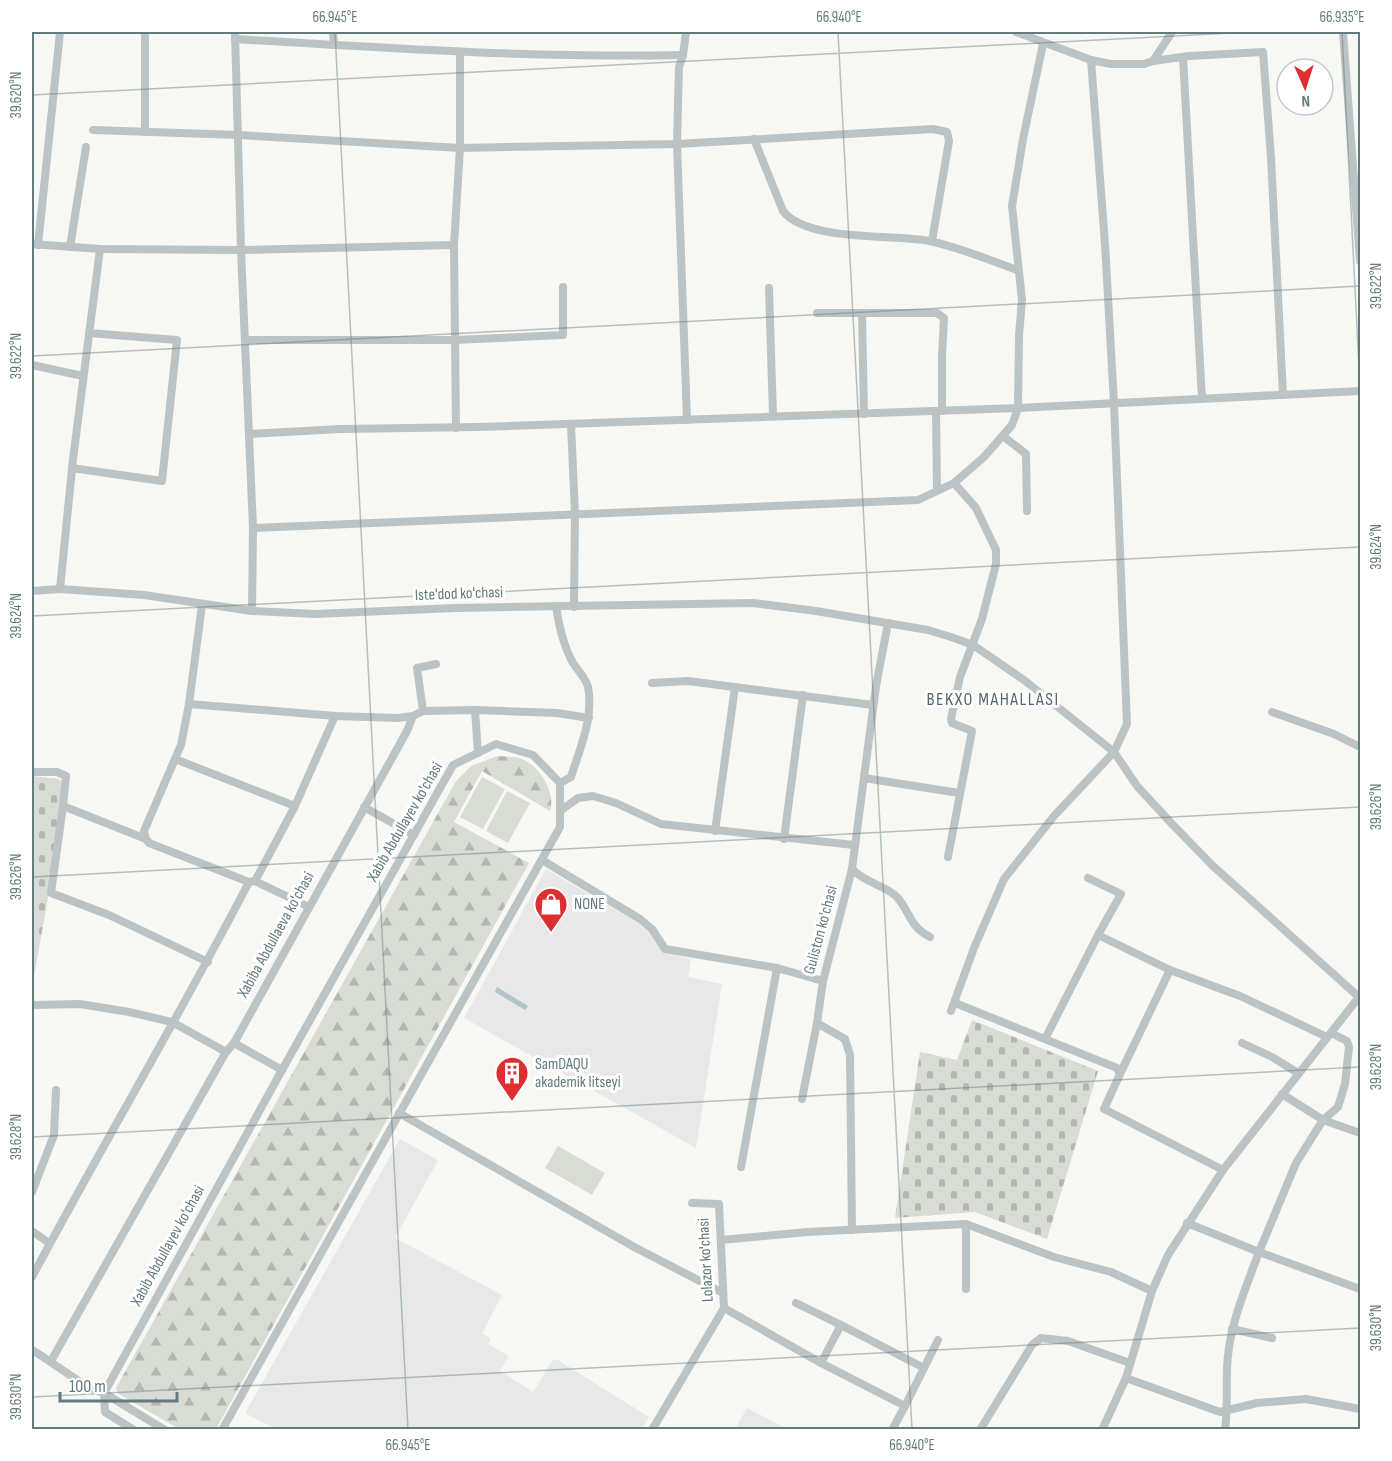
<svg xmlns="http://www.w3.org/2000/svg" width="1392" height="1461" font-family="'Sofia Sans Condensed',sans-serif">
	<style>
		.built { fill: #e8e8e8 }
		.forest { fill: url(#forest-firs) }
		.cemetery { fill: url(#cemetery-stones) }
		.garden { fill: #d9dcd4 }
		.water { fill: #b3c4c5 }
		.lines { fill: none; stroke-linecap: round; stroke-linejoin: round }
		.minor { stroke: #bcc3c4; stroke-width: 8 }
		.ticks { fill: none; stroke: #637a7e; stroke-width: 1.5; stroke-opacity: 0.45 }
		.labels { text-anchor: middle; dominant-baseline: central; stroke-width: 6; stroke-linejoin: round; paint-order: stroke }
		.street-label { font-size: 16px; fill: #637a7e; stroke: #fff }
		.poi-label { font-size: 16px; fill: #637a7e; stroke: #fff; text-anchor: start }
		.neighbourhood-label { font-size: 18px; letter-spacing: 1.5px; fill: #55666a; stroke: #fff }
		.neatline { fill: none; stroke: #637a7e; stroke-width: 2 }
		.ticks-label { font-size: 15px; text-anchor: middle; fill: #637a7e }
	</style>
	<defs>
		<pattern id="forest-firs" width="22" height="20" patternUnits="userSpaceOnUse" patternTransform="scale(1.5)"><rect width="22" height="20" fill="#d9dcd4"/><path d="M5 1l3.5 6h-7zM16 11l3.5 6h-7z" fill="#b4b7b1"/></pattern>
		<pattern id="cemetery-stones" width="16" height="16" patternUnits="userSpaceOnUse" patternTransform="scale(1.5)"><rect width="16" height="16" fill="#d9dcd4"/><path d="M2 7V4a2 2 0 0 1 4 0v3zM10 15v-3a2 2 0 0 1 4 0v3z" fill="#b4b7b1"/></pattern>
	</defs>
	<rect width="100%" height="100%" fill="#f7f7f4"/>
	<!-- built -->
	<g class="built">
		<polygon points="546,869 638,923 649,932 662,952 691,959 688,977 722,984 696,1148 464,1018"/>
		<polygon points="400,1139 438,1160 395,1238 502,1295 482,1334 491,1338 488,1344 509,1356 500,1371 533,1392 553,1360 558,1360 649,1417 641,1430 271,1430 272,1427 245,1413"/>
		<polygon points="747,1408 788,1429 735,1429"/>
	</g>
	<!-- forest -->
	<path class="forest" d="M498,756C505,757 516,756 522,759C540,767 556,792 550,811L482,771L454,822L529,863L216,1429H179L119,1394L116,1388L456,781L471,766Z"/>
	<!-- cemetery -->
	<g class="cemetery">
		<polygon points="32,776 59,779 63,783 57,846 32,988"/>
		<polygon points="972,1020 1098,1071 1047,1239 975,1212 895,1218 920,1052 957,1060"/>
	</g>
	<!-- garden -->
	<g class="garden">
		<polygon points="482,777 505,789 483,829 460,817"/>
		<polygon points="507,791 530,803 508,843 486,831"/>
		<polygon points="558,1146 605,1173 592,1195 545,1168"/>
	</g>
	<!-- water -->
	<polygon class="water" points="497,987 528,1006 525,1010 495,992"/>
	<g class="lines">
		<!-- minor -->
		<g class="minor">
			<polyline points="235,32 241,250 253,528 252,611"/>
			<polyline points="333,32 334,45"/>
			<polyline points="686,32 683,55 679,67 677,144 687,420"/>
			<polyline points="1016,32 1091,60 1111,64 1144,64 1153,61 1172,32"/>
			<polyline points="1343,32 1360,261"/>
			<path d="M235,39C384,48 534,58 683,55"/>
			<polyline points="1183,57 1202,399"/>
			<polyline points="1153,61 1189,56 1263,52 1271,157 1283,395"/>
			<polyline points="93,130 238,135 460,148 677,144 933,129 947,132 949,141 932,241"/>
			<polyline points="145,132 145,32"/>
			<path d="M754,139L783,211C807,242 893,234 929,241C959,247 989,260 1017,270"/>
			<polyline points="32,244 100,249 241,250 454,245"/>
			<polyline points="38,245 60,32"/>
			<polyline points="70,247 86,147"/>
			<polyline points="769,288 773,416"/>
			<polyline points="817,313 937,313 944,318 942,357 942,411"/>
			<polyline points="862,313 864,414"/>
			<polyline points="246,340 454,340 563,335 563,287"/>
			<polyline points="32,365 83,376"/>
			<polyline points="936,411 937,490"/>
			<polyline points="571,424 575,514 574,607"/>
			<polyline points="456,428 454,245 460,148 460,52"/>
			<polyline points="249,434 340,429 479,427 1018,408 1360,391"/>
			<polyline points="1003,436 1026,454 1027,511"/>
			<polyline points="72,468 162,481 177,340 89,333"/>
			<polyline points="253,528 918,500 954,483 984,457 1012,425 1018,408 1019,335 1022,300 1012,206 1023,139 1043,44"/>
			<polyline points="60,589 73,459 100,249"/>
			<polyline points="32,591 60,589 144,595 252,611 315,614 455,608 753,603 816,611 928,630 951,637 973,645 1024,680 1114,752 1137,786 1173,825 1213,866 1360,998"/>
			<path d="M556,606C559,627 563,645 573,663C578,671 586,678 588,687C594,717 580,748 571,777L560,783"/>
			<polyline points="652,683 688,681 873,705"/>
			<polyline points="475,710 557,713 589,718"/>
			<polyline points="423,711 475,710 478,753"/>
			<polyline points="1272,712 1334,734 1360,747"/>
			<polyline points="413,716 423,711 417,668 436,664"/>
			<polyline points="175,759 295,806"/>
			<polyline points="32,772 57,772 66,776 63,806"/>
			<polyline points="864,778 959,793"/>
			<polyline points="364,807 414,835"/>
			<polyline points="560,811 578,798 593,796 616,803 661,824 854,845"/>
			<polyline points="715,831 735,687"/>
			<polyline points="146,839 144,831 181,745 189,704 202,605"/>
			<polyline points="784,839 803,695"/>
			<polyline points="948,857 972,731 952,723 951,719 960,677 982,619 996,564 996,550 976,508 954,483"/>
			<polyline points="542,860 640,919 652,929 665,949 777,968 823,981"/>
			<path d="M852,869C865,883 887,886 897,897C911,913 908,925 930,937"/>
			<polyline points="1088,878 1121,894 1098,935"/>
			<polyline points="255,881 309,907"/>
			<polyline points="208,962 109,915 51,893 63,806 146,839 149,843 249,882"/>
			<polyline points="955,1003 1117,1068 1120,1074 1104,1109 1223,1170"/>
			<polyline points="32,1005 80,1004 129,1012 172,1022 226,1052"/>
			<polyline points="951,1011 974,948 1004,879 1054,816 1114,752 1127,724 1114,404 1105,244 1091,60"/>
			<polyline points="1331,1033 1347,1041 1349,1047 1345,1084 1338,1107 1323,1120 1360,1133"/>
			<polyline points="1045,1039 1098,935 1170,970 1240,996 1327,1037"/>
			<polyline points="234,1043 282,1070"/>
			<polyline points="1242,1043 1272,1057 1298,1073"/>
			<polyline points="1120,1074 1170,970"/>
			<polyline points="1282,1094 1323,1120 1296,1163 1259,1252 1360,1289"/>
			<polyline points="802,1099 817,1023"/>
			<polyline points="399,1113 636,1248 723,1293"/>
			<polyline points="741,1167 777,968"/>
			<polyline points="32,1192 54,1135 56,1090"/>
			<path d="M1187,1223L1259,1252C1245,1290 1228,1328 1227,1369C1226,1390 1228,1409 1225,1430"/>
			<polyline points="966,1224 966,1289"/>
			<polyline points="852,1230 850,1055 845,1039 817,1023 823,981 852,869 876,686 888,623"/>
			<polyline points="32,1231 49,1243"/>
			<polyline points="721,1240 807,1232 966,1224 1054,1257 1111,1272 1152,1291"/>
			<path d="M32,1277C103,1144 180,1015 249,882L255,881L295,806L335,716"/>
			<polyline points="796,1303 841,1325"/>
			<polyline points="724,1308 821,1363 905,1406 938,1340"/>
			<polyline points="1232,1329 1272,1338"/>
			<path d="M32,1350C53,1362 84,1388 104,1393L165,1430"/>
			<polyline points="51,1361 226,1052 234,1043 407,731 413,716 398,718 335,716 189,704"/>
			<polyline points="821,1363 841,1325 924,1368"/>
			<polyline points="1126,1378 1220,1412 1257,1403 1306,1399 1360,1409"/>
			<polyline points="104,1393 282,1070 453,765 496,744 533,755 560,783 560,827 222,1430"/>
			<polyline points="104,1393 105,1412 134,1430"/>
			<polyline points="652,1430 724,1308 719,1204 692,1203"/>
			<polyline points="892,1430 905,1406"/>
			<polyline points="980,1430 1032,1345 1041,1338 1068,1341 1130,1363"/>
			<polyline points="1102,1430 1126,1378 1152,1291 1168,1255 1223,1170 1359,997"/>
		</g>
	</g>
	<!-- ticks -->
	<path class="ticks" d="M335,32L408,1430M838,32L912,1430M1342,32L1360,387M32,95L1252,32M32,356L1360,286M32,616L1360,547M32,877L1360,807M32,1137L1360,1067M32,1397L1360,1328"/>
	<!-- icons -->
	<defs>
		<symbol id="shop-pin" viewBox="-11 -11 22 30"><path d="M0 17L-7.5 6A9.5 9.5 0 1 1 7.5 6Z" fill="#dd2f32" stroke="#fff"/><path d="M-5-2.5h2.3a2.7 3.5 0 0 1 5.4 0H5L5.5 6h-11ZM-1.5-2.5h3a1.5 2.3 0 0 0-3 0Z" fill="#fff"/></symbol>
		<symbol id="building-pin" viewBox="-11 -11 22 30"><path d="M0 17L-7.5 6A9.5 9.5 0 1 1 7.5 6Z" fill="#dd2f32" stroke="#fff"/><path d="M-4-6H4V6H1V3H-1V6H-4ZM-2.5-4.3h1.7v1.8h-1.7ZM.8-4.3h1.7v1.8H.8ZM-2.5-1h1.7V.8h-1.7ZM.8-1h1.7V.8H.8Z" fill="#fff"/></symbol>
	</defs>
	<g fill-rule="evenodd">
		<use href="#shop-pin" x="532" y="885" width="38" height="52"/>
		<use href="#building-pin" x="493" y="1054" width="38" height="52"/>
	</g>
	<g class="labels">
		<!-- street labels -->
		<g class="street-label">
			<text transform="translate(459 594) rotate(-2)">Iste'dod ko'chasi</text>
			<text transform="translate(405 822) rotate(-60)">Xabib Abdullayev ko'chasi</text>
			<text transform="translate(821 930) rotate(-75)">Guliston ko'chasi</text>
			<text transform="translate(276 935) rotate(-61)">Xabiba Abdullaeva ko'chasi</text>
			<text transform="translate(168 1246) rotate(-61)">Xabib Abdullayev ko'chasi</text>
			<text transform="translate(706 1260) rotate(-93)">Lolazor ko'chasi</text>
		</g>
		<!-- poi labels -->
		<g class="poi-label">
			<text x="574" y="904">NONE</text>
			<text x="535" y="1064">SamDAQU<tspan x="535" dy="18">akademik litseyi</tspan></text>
		</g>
		<!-- neighbourhood labels -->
		<g class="neighbourhood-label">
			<text x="993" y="699">BEKXO MAHALLASI</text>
		</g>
	</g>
	<!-- border -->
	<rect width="1392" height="1461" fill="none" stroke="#ffffff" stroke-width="66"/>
	<!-- north arrow -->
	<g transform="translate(1305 87) rotate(177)"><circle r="28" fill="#ffffff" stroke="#c1cacb" stroke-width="1.5"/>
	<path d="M0-4.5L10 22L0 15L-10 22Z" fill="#dd2f32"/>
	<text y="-9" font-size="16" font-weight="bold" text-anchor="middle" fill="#637a7e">N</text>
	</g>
	<!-- scale -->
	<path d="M60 1392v9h117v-9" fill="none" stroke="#637a7e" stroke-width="3"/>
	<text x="69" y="1392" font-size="18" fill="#637a7e" stroke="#ffffff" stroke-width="4.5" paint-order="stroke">100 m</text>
	<rect x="33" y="33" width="1326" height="1395" class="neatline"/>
	<g class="ticks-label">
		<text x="335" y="22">66.945°E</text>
		<text x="839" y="22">66.940°E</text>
		<text x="1342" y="22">66.935°E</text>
		<text transform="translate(16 95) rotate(-90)" y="5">39.620°N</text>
		<text transform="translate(1376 286) rotate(-90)" y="5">39.622°N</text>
		<text transform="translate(16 356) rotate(-90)" y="5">39.622°N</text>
		<text transform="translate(1376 547) rotate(-90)" y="5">39.624°N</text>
		<text transform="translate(16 616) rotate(-90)" y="5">39.624°N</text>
		<text transform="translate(1376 807) rotate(-90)" y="5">39.626°N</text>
		<text transform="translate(16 877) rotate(-90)" y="5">39.626°N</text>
		<text transform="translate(1376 1067) rotate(-90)" y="5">39.628°N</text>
		<text transform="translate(16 1137) rotate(-90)" y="5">39.628°N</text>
		<text transform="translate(1376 1328) rotate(-90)" y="5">39.630°N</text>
		<text transform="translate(16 1397) rotate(-90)" y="5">39.630°N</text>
		<text x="408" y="1450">66.945°E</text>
		<text x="912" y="1450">66.940°E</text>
	</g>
</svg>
